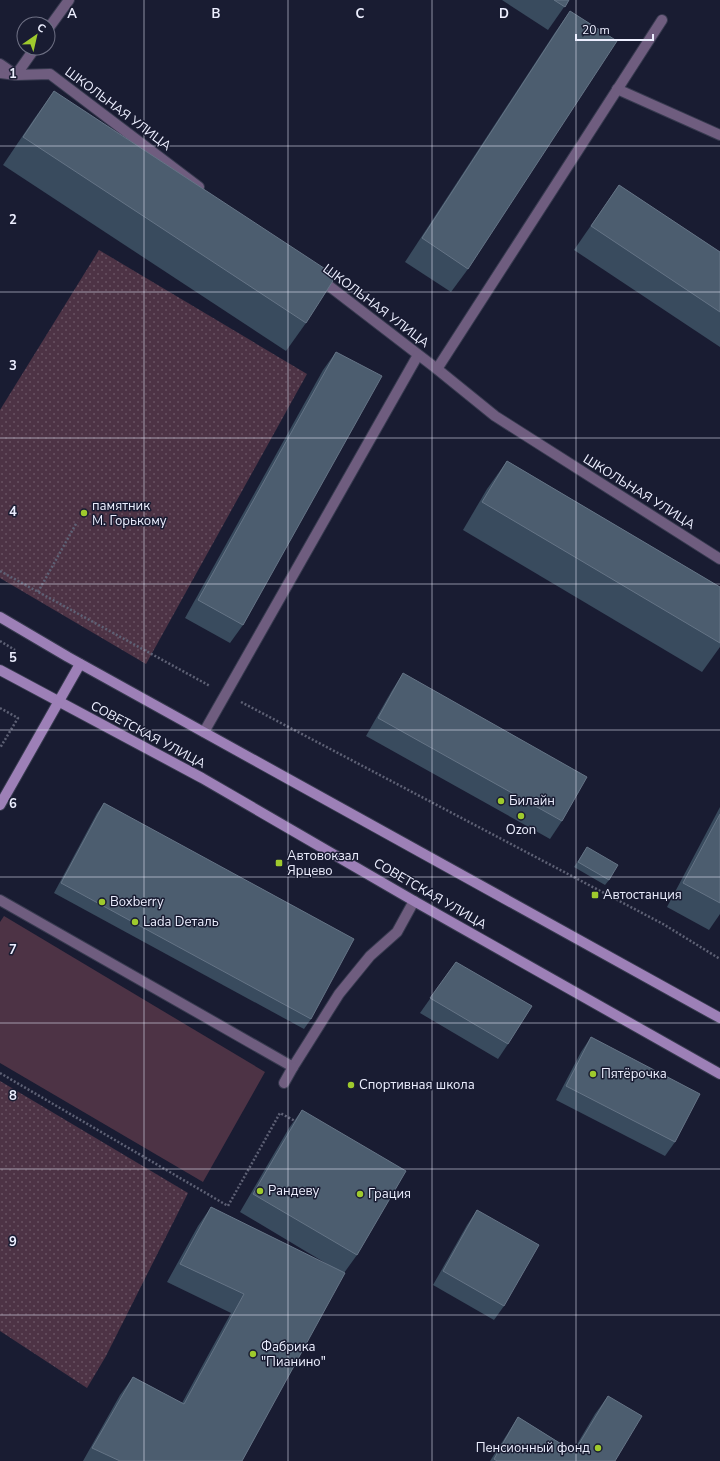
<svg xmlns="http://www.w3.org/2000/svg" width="720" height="1461" font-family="'Nunito Sans',sans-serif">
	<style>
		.park { fill: url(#park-dots) }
		.garden { fill: #4d3345 }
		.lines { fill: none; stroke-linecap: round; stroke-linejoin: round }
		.lane-casing { stroke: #373a4f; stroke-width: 12 }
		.street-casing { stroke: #373a4f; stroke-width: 12 }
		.secondary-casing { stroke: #373a4f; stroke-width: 12 }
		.path { stroke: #5e6175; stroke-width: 2.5; stroke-dasharray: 2 2; stroke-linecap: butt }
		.lane { stroke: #6f5d7f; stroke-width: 10 }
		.street { stroke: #6f5d7f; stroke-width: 10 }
		.secondary { stroke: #9d80b7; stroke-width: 10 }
		.wall { fill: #394b5e }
		.building { fill: #4c5d6f; stroke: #657486 }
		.grid { fill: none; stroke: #edefff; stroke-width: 1; stroke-opacity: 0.55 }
		.poi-dot { fill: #9fca2d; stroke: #191c32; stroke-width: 1.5 }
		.labels { text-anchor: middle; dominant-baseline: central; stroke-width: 3; stroke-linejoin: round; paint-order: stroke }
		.street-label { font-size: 13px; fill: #edefff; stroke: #191c32 }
		.poi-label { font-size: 13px; fill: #edefff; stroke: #191c32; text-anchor: start }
		.grid-label { font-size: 13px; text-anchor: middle; font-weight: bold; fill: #edefff; stroke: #191c32; stroke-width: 3; stroke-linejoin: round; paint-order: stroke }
	</style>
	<defs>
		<pattern id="park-dots" width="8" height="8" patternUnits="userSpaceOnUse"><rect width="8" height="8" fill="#4d3345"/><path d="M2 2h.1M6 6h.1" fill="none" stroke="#675161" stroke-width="1.8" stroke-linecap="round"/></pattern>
	</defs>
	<rect width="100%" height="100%" fill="#191c32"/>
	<!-- park -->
	<g class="park">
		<polygon points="99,250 307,374 146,664 0,578 0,410"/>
		<polygon points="0,1081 188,1193 106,1356 87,1388 0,1331"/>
	</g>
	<!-- garden -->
	<polygon class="garden" points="4,916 265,1072 203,1182 0,1063 0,922"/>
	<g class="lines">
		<defs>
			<g id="lane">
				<polyline points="48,29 69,0"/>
				<polyline points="0,73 16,75 35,48"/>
				<polyline points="617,89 720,135"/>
				<polyline points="0,900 293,1067 339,994 370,956 397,932 414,901"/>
				<polyline points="284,1083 293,1067"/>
			</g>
			<g id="street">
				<polyline points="0,64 16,75 50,74 199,187"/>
				<polyline points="320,279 437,369 495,416 720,559"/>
				<polyline points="437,369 662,20"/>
				<polyline points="204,732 418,355"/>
			</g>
			<g id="secondary">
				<polyline points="0,617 68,657 720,1018"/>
				<polyline points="0,670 202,778 414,901 720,1074"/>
				<polyline points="0,805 80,664"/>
			</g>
		</defs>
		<!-- lane casing -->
		<use href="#lane" class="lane-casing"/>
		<!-- street casing -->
		<use href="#street" class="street-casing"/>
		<!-- secondary casing -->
		<use href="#secondary" class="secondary-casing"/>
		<!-- path -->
		<g class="path">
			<polyline points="0,571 210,686"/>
			<polyline points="38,592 77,522"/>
			<polyline points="0,641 15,650"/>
			<polyline points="241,702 663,924 720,959"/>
			<polyline points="0,708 18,718 0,748"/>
			<polyline points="0,1073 228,1206 280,1113 297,1122"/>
		</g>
		<!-- lane -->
		<use href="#lane" class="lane"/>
		<!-- street -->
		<use href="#street" class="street"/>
		<!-- secondary -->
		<use href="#secondary" class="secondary"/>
	</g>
	<!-- wall -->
	<g class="wall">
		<polygon points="502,0 569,0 548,30"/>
		<polygon points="570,11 468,269 451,292 405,262 554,34"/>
		<polygon points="54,91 306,323 286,351 3,165 34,119"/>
		<polygon points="619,185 720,252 720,347 574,250"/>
		<polygon points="336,352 243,625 230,643 185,618 323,370"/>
		<polygon points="507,461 720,587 720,647 702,672 463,530 487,489"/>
		<polygon points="403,673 562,821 550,839 366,736 391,692"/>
		<polygon points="104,803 311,1019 304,1029 54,893 97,813"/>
		<polygon points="720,807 720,914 709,930 667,907"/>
		<polygon points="587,847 609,880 605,885 574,867"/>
		<polygon points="456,962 508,1044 498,1059 420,1013"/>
		<polygon points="591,1037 675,1142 665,1156 556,1100 581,1052"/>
		<polygon points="302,1110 357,1255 344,1273 242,1461 83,1461 120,1395 133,1377 182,1403 231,1313 167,1282 198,1226 211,1207 332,1267 240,1212 289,1128"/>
		<polygon points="477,1210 504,1306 494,1320 433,1285 467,1225"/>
		<polygon points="608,1396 615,1461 490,1461 506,1436 518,1417 573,1451 595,1414"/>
	</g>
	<!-- building -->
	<g class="building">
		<polygon points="554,0 569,0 565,7"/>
		<polygon points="570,11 617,41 468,269 422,238"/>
		<polygon points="54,91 336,276 306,323 23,137"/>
		<polygon points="619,185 720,252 720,312 591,226"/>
		<polygon points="336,352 382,376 243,625 198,600"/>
		<polygon points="507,461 720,587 720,643 482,502"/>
		<polygon points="403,673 587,777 562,821 378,718"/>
		<polygon points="104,803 354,939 311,1019 61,883"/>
		<polygon points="720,814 720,903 683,883"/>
		<polygon points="587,847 618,865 609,880 578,862"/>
		<polygon points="456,962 532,1006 508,1044 430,998"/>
		<polygon points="591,1037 700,1094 675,1142 566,1086"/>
		<polygon points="302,1110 406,1171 357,1255 253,1194"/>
		<polygon points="211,1207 345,1273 242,1461 120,1461 92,1448 133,1377 184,1404 244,1294 180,1264"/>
		<polygon points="477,1210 539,1245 504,1306 443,1271"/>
		<polygon points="608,1396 642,1416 615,1461 497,1461 494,1459 518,1417 574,1452"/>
	</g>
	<!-- grid -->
	<path class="grid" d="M144,0V1461M288,0V1461M432,0V1461M576,0V1461M0,146H720M0,292H720M0,438H720M0,584H720M0,730H720M0,877H720M0,1023H720M0,1169H720M0,1315H720"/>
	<!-- markers -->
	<g class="poi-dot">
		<circle cx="84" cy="513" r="4"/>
		<circle cx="501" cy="801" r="4"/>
		<circle cx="521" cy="816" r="4"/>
		<rect x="275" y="859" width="8" height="8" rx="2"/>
		<rect x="591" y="891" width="8" height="8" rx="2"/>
		<circle cx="102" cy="902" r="4"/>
		<circle cx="135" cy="922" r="4"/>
		<circle cx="593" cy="1074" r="4"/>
		<circle cx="351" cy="1085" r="4"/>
		<circle cx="260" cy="1191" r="4"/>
		<circle cx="360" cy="1194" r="4"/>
		<circle cx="253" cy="1354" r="4"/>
		<circle cx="598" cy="1448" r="4"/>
	</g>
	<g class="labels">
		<!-- street labels -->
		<g class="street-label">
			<text transform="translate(118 109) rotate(37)">ШКОЛЬНАЯ УЛИЦА</text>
			<text transform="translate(376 306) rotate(37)">ШКОЛЬНАЯ УЛИЦА</text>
			<text transform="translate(639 492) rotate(32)">ШКОЛЬНАЯ УЛИЦА</text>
			<text transform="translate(148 735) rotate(28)">СОВЕТСКАЯ УЛИЦА</text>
			<text transform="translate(430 894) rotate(30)">СОВЕТСКАЯ УЛИЦА</text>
		</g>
		<!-- poi labels -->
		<g class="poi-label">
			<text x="92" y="506">памятник<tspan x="92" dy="15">М. Горькому</tspan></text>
			<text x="509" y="801">Билайн</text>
			<text x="521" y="830" text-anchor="middle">Ozon</text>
			<text x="287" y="856">Автовокзал<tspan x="287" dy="15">Ярцево</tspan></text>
			<text x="603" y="895">Автостанция</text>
			<text x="110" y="902">Boxberry</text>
			<text x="143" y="922">Lada Dеталь</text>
			<text x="601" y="1074">Пятёрочка</text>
			<text x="359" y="1085">Спортивная школа</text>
			<text x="268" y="1191">Рандеву</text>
			<text x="368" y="1194">Грация</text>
			<text x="261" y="1347">Фабрика<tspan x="261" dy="15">"Пианино"</tspan></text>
			<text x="590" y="1448" text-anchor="end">Пенсионный фонд</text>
		</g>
	</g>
	<g class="grid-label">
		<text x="72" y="18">A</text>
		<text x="216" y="18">B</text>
		<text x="360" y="18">C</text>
		<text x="504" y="18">D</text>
		<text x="13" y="78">1</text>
		<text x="13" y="224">2</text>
		<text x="13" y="370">3</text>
		<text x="13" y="516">4</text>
		<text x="13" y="662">5</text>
		<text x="13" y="808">6</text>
		<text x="13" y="954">7</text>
		<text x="13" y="1100">8</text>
		<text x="13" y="1246">9</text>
	</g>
	<!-- north arrow -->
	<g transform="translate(36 36) rotate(34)"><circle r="19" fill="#191c32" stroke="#6e7084"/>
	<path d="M0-3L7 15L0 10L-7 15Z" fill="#9fca2d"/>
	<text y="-6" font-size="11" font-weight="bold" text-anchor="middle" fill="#edefff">С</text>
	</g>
	<!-- scale -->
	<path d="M576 34v6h77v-6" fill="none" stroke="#edefff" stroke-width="2"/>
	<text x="582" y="34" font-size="12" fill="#edefff" stroke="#191c32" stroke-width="3" paint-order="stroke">20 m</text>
</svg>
